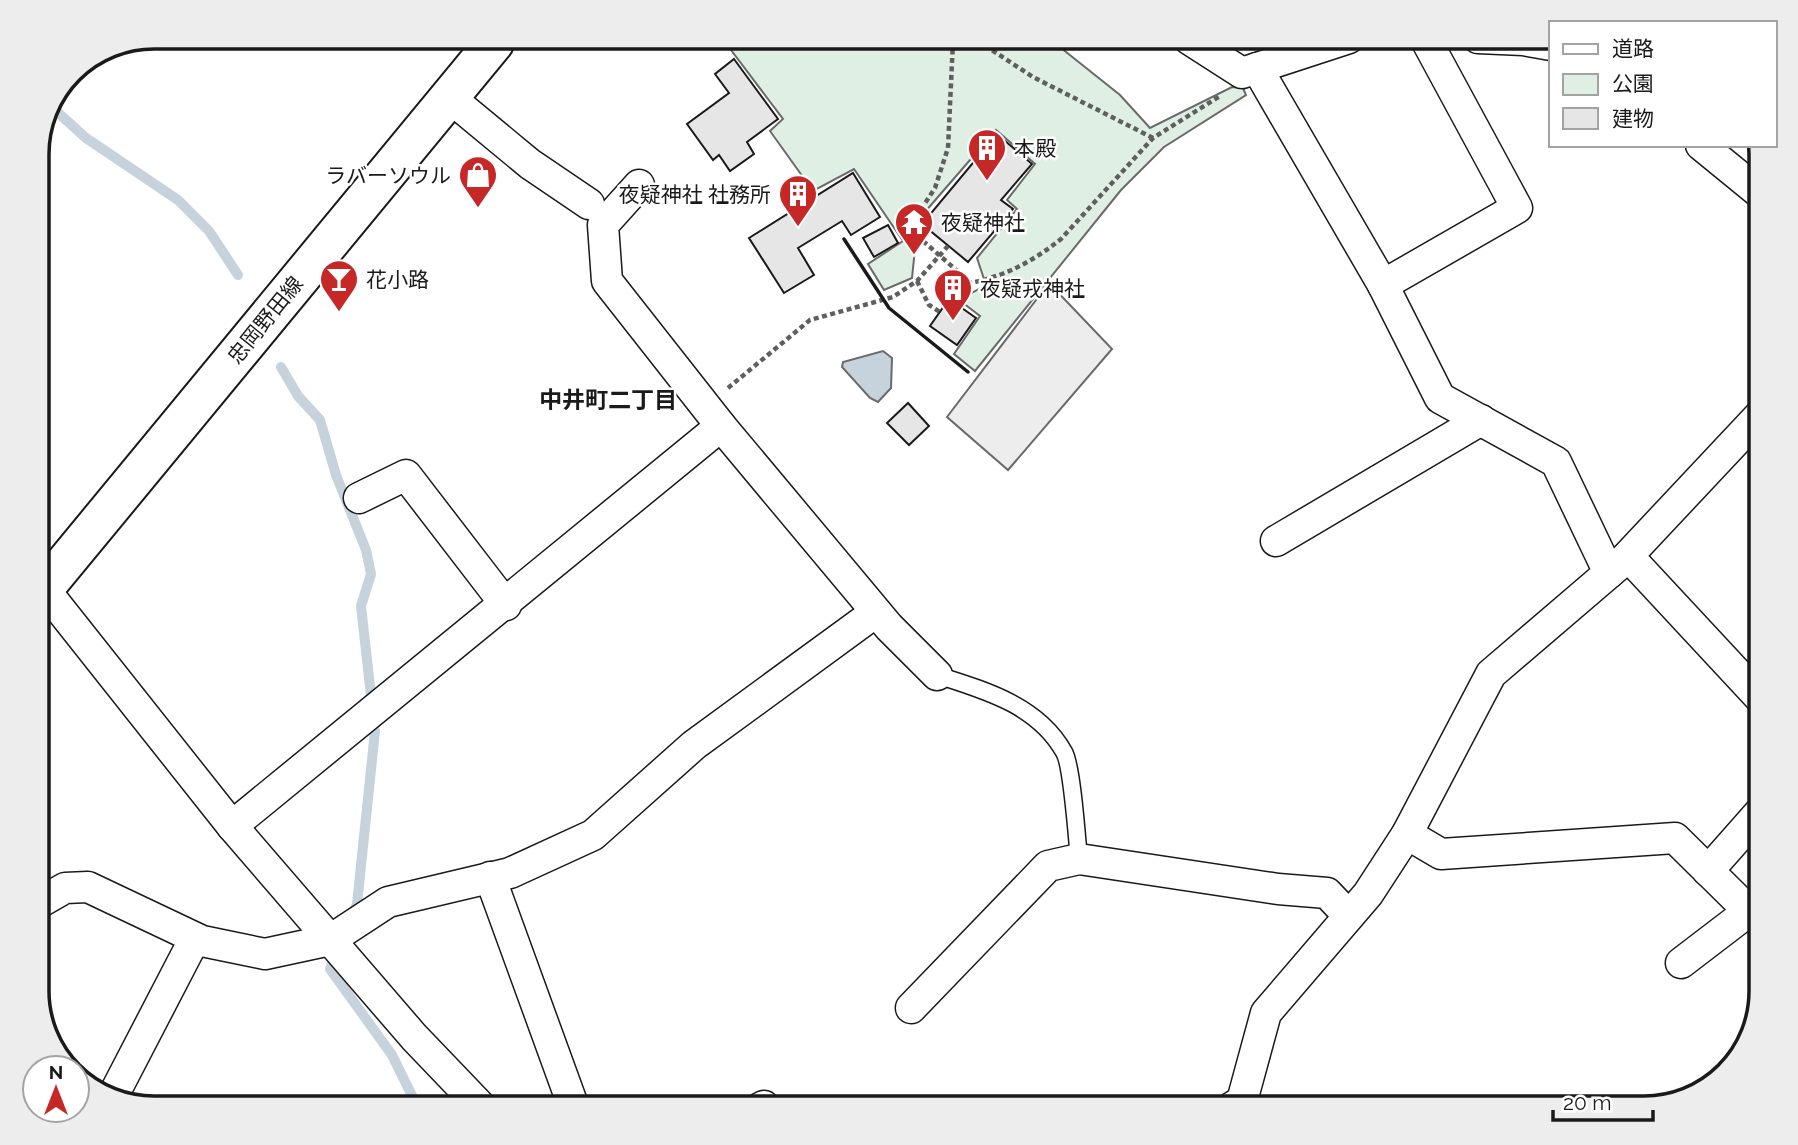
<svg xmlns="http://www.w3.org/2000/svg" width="1798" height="1145" font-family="Raleway,'Noto Sans JP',sans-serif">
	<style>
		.green { fill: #e0efe3; stroke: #6a6a6a; stroke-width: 2 }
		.parking { fill: #ededed; stroke: #6a6a6a; stroke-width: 2 }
		.water { fill: #c6d2dc; stroke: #6a6a6a; stroke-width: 2 }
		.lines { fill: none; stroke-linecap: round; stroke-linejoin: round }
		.stream { stroke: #c6d2dc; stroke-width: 10 }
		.building { fill: #e6e6e6; stroke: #1a1a1a; stroke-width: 2 }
		.lane-casing { stroke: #1a1a1a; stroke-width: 19 }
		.street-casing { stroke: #1a1a1a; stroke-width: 33 }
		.secondary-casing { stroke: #1a1a1a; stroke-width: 42 }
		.path { stroke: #5f5f5f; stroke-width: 4.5; stroke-dasharray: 5 3.5; stroke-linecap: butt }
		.lane { stroke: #fff; stroke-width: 16 }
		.street { stroke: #fff; stroke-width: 30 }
		.secondary { stroke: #fff; stroke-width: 38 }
		.wall { stroke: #1a1a1a; stroke-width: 3.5 }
		.labels { text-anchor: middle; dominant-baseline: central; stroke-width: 5; stroke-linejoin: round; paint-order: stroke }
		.poi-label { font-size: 21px; fill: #1a1a1a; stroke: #fff; text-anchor: start }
		.street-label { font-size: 21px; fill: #1a1a1a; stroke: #fff }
		.neighbourhood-label { font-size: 23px; font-weight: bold; fill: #1a1a1a; stroke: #fff }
		.rim { fill: none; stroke: #1a1a1a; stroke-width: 3.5 }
	</style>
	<rect width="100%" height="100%" fill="#fff"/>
	<!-- green -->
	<polygon class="green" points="1051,40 1120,95 1150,128 1232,87 1243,88 1246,95 1164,147 1121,190 975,371 954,354 980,316 959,300 986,285 977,258 1017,209 1007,200 1035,164 996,130 918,220 912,278 884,290 868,264 903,241 854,169 813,191 770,131 783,119 728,46 730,42"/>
	<!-- parking -->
	<polygon class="parking" points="1049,283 1112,349 1008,470 947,417"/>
	<!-- water -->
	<polygon class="water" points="883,351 892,358 891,388 878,402 870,398 842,367 843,362"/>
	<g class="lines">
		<!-- stream -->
		<g class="stream">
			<polyline points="54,109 86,138 178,200 209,231 238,275"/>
			<polyline points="281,367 298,396 320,420 336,475 366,550 371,574 361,606 371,696"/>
			<polyline points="352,915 357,904 375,731"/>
			<polyline points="336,954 330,969 392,1055 418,1108"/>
		</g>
	</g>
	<!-- building -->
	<g class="building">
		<polygon points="734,59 778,119 747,142 754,154 730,171 719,155 713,160 687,124 729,93 715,74"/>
		<polygon points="997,134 1032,164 1001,200 1013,209 968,262 922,224"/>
		<polygon points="853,173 880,217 851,235 842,221 798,248 814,275 784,293 749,238"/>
		<polygon points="888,225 898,243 874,257 863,238"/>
		<polygon points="949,299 976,318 957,345 930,326"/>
		<polygon points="908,403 929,426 909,445 887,423"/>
	</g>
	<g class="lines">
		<defs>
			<path id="lane" d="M937,675C984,690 1038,705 1064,752C1072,765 1077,839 1079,859"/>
			<g id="street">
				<polyline points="1478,38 1523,40 1551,45"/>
				<polyline points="1189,39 1242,73 1349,38"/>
				<polyline points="1257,68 1383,285 1440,398 1556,462 1609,573"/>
				<polyline points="449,97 530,164 589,204"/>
				<polyline points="1701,145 1761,194"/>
				<polyline points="639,185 603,225 607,281 721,426"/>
				<polyline points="1383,285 1517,208 1425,38"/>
				<polyline points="359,498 406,475 506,605"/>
				<polyline points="1276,541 1481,420"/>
				<polyline points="1628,556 1761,699"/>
				<polyline points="37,580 232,826 414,1037 482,1108"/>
				<polyline points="232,826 721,426 889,627 937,675"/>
				<polyline points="1407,834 1441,854 1675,838 1761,923"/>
				<polyline points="1708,871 1761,811"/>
				<polyline points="490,877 574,1108"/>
				<polyline points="37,904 65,888 88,887 202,941 265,954 330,940 388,902 510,873 593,835 694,745 876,612"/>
				<polyline points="1681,963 1749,911"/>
				<polyline points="911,1008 1048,866 1079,859 1278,889 1327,893 1348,915"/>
				<polyline points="113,1096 195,938"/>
				<polyline points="760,1108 764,1106"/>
				<polyline points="1231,1108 1242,1101 1266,1013 1368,894 1407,834 1491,674 1623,561 1761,414"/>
			</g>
			<polyline id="secondary" points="37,597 494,43"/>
		</defs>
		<!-- lane casing -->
		<use href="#lane" class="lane-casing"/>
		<!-- street casing -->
		<use href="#street" class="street-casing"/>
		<!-- secondary casing -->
		<use href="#secondary" class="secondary-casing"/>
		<!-- path -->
		<g class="path">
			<path d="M953,41L948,148L935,188L914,220V233L971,283C1007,275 1032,262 1061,239L1153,138L1220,96"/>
			<polyline points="978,41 1033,77 1153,138"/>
			<polyline points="917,281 929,305 940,312"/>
			<polyline points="728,388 810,320 893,297 917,281 948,246"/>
		</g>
		<!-- lane -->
		<use href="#lane" class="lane"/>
		<!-- street -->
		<use href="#street" class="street"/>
		<!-- secondary -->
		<use href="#secondary" class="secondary"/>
		<!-- wall -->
		<polyline class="wall" points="844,239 889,308 968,372"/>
	</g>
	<!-- icons -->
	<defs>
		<symbol id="building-pin" viewBox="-11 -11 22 30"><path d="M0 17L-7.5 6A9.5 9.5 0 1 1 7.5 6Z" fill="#c62828" stroke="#fff"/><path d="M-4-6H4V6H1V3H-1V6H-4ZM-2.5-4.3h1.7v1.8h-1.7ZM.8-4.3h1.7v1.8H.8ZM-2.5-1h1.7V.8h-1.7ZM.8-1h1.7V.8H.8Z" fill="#fff"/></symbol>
		<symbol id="shop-pin" viewBox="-11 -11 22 30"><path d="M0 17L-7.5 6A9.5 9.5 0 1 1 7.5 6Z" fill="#c62828" stroke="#fff"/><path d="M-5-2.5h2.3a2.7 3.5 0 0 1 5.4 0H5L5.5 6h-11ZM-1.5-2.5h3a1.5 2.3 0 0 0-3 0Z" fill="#fff"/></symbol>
		<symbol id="temple-pin" viewBox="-11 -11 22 30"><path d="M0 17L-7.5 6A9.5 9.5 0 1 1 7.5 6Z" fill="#c62828" stroke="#fff"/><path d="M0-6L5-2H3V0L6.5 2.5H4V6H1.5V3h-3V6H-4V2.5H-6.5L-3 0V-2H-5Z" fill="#fff"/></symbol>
		<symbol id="bar-pin" viewBox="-11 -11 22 30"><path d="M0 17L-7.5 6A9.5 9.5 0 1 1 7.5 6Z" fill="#c62828" stroke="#fff"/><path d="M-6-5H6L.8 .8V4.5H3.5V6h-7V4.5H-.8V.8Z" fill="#fff"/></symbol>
	</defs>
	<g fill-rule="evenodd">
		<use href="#building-pin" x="965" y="126" width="44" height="60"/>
		<use href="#shop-pin" x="456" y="153" width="44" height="60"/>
		<use href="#building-pin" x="776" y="172" width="44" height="60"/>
		<use href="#temple-pin" x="892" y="200" width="44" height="60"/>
		<use href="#bar-pin" x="317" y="257" width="44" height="60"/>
		<use href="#building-pin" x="931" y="266" width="44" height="60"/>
	</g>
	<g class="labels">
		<!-- poi labels -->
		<g class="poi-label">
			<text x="1014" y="148">本殿</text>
			<text x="451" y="175" text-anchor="end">ラバーソウル</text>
			<text x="771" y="194" text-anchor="end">夜疑神社 社務所</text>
			<text x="941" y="222">夜疑神社</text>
			<text x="366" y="279">花小路</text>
			<text x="980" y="288">夜疑戎神社</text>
		</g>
		<!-- street labels -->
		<g class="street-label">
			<text transform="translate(265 320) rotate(-51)">忠岡野田線</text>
		</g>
		<!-- neighbourhood labels -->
		<g class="neighbourhood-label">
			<text x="608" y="399">中井町二丁目</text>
		</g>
	</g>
	<!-- crop -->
	<path d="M0 0H1798V1145H0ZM154 49H1644A105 105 0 0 1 1749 154V991A105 105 0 0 1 1644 1096H154A105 105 0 0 1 49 991V154A105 105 0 0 1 154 49Z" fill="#ededed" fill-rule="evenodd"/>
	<path class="rim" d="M154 49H1644A105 105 0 0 1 1749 154V991A105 105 0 0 1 1644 1096H154A105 105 0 0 1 49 991V154A105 105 0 0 1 154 49Z"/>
	<!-- legend -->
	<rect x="1549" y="21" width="228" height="126" fill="#ffffff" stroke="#a3a3a3" stroke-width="2"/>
	<rect x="1563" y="44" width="35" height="10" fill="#ffffff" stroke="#a3a3a3" stroke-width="2"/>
	<text x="1612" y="56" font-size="21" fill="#1a1a1a">道路</text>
	<rect x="1563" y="74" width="35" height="21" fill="#e0efe3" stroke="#a3a3a3" stroke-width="2"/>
	<text x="1612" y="91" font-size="21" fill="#1a1a1a">公園</text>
	<rect x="1563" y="108" width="35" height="21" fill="#e6e6e6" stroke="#a3a3a3" stroke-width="2"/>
	<text x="1612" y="126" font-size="21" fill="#1a1a1a">建物</text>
	<!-- north arrow -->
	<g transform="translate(56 1089)"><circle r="33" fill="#ffffff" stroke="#a3a3a3" stroke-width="2"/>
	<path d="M0-5L12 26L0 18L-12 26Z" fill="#c62828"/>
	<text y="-10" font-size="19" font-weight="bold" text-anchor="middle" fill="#1a1a1a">N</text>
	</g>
	<!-- scale -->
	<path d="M1553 1110v10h100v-10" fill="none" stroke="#1a1a1a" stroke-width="3.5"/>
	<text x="1563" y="1110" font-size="21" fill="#1a1a1a" stroke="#ffffff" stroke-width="5" paint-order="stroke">20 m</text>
</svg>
